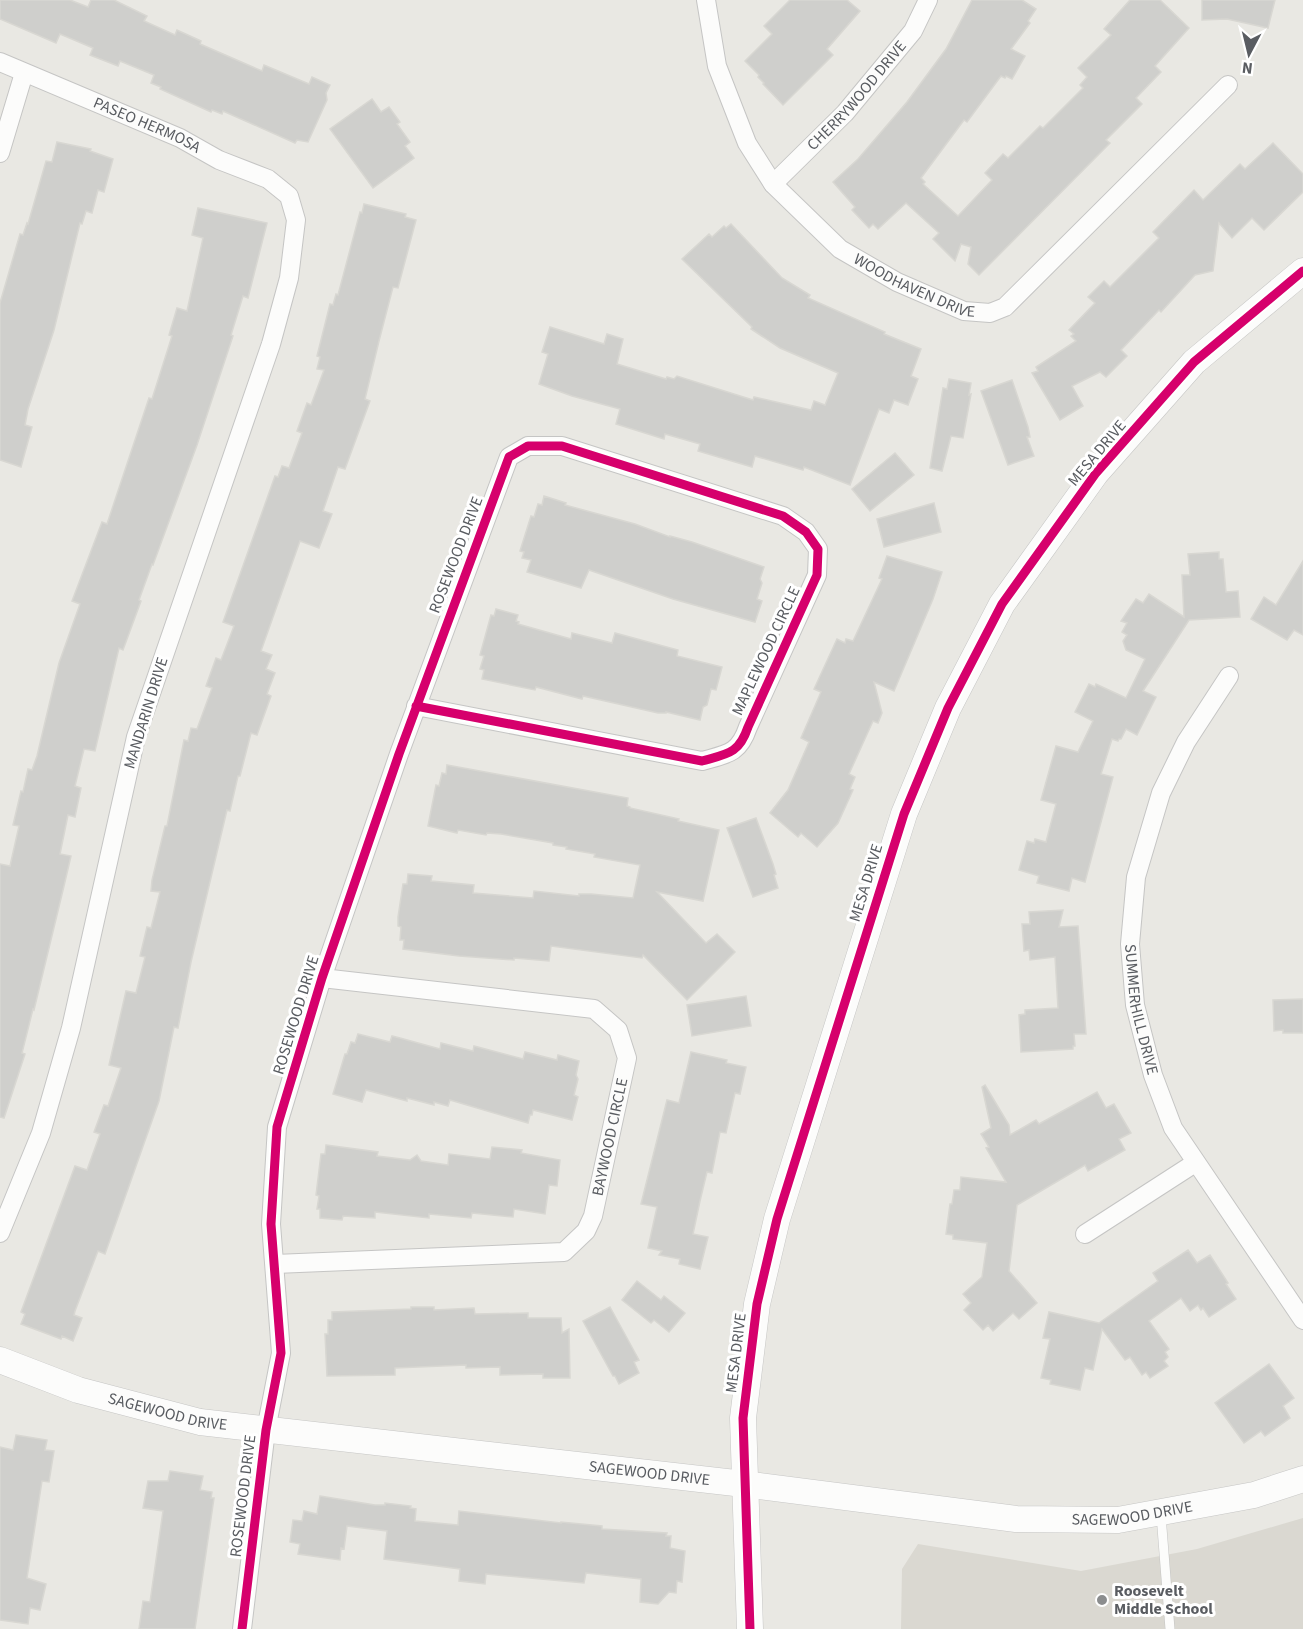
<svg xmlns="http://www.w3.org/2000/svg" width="1303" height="1629" font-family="'Source Sans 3',sans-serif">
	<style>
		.education { fill: #dad8d1 }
		.building { fill: #cfcfcc; stroke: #d8d7d2; stroke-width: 1.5 }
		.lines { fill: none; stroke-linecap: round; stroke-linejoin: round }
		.lane-casing { stroke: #c5c5c4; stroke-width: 10 }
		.street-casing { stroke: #c5c5c4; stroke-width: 20 }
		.secondary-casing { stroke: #c6c6c5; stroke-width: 27 }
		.lane { stroke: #fcfcfb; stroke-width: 9 }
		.street { stroke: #fcfcfb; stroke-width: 18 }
		.secondary { stroke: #fcfcfb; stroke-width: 26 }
		.cycleway-casing { stroke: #fff; stroke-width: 13 }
		.cycleway { stroke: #d6006c; stroke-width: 9 }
		.poi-dot { fill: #8b8d8e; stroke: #fff; stroke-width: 2 }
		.labels { text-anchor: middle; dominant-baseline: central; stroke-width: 6; stroke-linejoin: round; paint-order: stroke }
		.street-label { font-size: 16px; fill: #595c61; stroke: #fff }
		.poi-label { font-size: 16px; font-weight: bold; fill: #595c61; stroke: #fff; text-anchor: start }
	</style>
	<rect width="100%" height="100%" fill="#e9e8e3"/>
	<!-- education -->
	<polygon class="education" points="1303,1518 1303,1629 901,1629 902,1569 918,1544 1081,1571 1197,1549"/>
	<!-- building -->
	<g class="building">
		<polygon points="0,0 70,0 88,7 91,0 114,0 147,16 144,21 175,35 177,30 201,41 200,44 262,71 264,65 309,84 312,77 330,85 326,93 327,100 308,142 297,140 295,143 223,111 222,114 212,110 211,112 160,89 161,87 151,83 154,75 120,61 118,66 90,55 93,48 60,34 56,43 0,19"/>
		<polygon points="790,0 847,0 860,11 827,49 833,55 783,105 763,84 764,83 758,77 759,75 745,61 772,34 764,26"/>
		<polygon points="972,0 1022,0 1036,9 1028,21 1030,23 1011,49 1025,56 1012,79 1006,76 1005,78 1001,76 967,122 964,120 921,178 925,182 923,184 958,216 992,180 985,173 1003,154 1008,158 1040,126 1043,128 1083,88 1080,85 1087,77 1078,68 1111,35 1104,29 1130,0 1160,0 1189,28 1155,66 1161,72 1136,98 1142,104 1106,140 1110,143 979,275 968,264 971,247 961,244 955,261 933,239 939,233 906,203 878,229 873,224 869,228 852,210 855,207 833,182 858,159 907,102 946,49"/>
		<polygon points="1202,0 1275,0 1268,28 1227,19 1202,20"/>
		<polygon points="372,99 381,112 389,107 400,122 397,124 410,142 405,146 414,158 373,188 330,129"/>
		<polygon points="57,142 91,149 90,151 113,159 104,192 98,190 92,213 86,211 82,224 80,223 54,330 28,409 25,425 32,427 21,467 0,460 0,303 20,234 23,235 27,223 28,224 46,161 52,162"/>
		<polygon points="1273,143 1303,174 1303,192 1264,230 1252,218 1232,238 1219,223 1213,271 1195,275 1161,312 1159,310 1121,350 1127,356 1106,377 1100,372 1072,386 1083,406 1060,420 1032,373 1038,371 1036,367 1076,341 1071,336 1074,334 1069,330 1095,303 1088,297 1104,281 1110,287 1159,238 1153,232 1194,190 1203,200 1240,164 1245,169"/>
		<polygon points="364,204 406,214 405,217 416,220 398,288 393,287 379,341 365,399 370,401 345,469 338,467 323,511 332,514 319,548 300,541 261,651 272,655 266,669 275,673 267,694 271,696 257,735 251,733 240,776 238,776 230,811 227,810 191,962 178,1028 174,1027 159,1101 105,1254 98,1251 75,1311 74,1315 82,1318 73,1341 62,1336 61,1339 21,1324 25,1314 21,1312 75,1166 87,1170 100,1134 94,1132 104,1105 108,1106 121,1068 109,1065 126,991 136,993 145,957 140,956 147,927 151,928 160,892 151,891 152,880 165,826 167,826 184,740 188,741 191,728 197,729 212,688 206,686 216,658 221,660 234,626 223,622 275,476 278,477 282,466 289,468 302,433 297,431 307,403 311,405 324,370 317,369 320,357 317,356 330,304 333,305 336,294 338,295 360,212 362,213"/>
		<polygon points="198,208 267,223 248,298 243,296 231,335 233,336 197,445 153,565 152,564 139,600 141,601 123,650 119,648 95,751 84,749 75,786 81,788 75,817 68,815 60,854 71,856 64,886 34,1010 33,1009 22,1053 25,1054 4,1118 0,1117 0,864 10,866 19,826 13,825 21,791 23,792 28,769 32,770 37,756 59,663 80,604 72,601 102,522 107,524 149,398 152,399 172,336 169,335 177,308 187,311 203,238 192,235"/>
		<polygon points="731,224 782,278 810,295 808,298 885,332 884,334 921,349 911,376 918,379 908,405 894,400 889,413 879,409 850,485 804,467 803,470 755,456 752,467 698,451 700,444 665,434 664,439 616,424 620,409 572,396 539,384 548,354 542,352 550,327 604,344 607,334 623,339 617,364 666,379 667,377 674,379 677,376 753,400 754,397 811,410 814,401 825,405 838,373 780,348 751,329 752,327 682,259 709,234 712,237 724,226 726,228"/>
		<polygon points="949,379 971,383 969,395 971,394 963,438 951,436 942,471 930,468 943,388 947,389"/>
		<polygon points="1012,380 1028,427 1030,437 1027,437 1034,456 1008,465 981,391"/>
		<polygon points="895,453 914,475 870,511 852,489"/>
		<polygon points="544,496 566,503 565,505 635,524 670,537 670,536 692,542 764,567 760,579 762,583 757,599 762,601 755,622 673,599 589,570 581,588 527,572 531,560 522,558 524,552 520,551 531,516 534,517 538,504 542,505"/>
		<polygon points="934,503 941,532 884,547 877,519"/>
		<polygon points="1219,552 1219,559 1223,559 1226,592 1238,591 1240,617 1189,620 1143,691 1156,697 1137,735 1126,729 1121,739 1119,739 1118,741 1112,739 1101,774 1113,777 1085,882 1072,878 1069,891 1037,883 1039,876 1019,870 1027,841 1034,843 1035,839 1046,842 1056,804 1041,800 1056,746 1078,752 1093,721 1075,712 1089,684 1095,687 1096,684 1126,698 1145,659 1126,650 1123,641 1127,635 1122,632 1127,623 1121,621 1136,599 1143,603 1149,594 1184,617 1182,575 1190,575 1188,554"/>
		<polygon points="887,556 942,572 933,599 894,691 874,682 882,713 878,723 873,721 849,774 855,777 850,789 853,790 838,823 817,847 801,833 798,837 770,813 788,790 809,742 801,738 821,692 814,689 837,639 845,643 846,639 853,641 882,579 879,578"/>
		<polygon points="1303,561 1303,635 1294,630 1287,640 1251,619 1264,597 1276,605"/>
		<polygon points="496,609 518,615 516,621 519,622 518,624 571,639 572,633 612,643 615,633 678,650 677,656 722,667 716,690 711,689 707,705 703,707 700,720 666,712 666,713 658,713 583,696 582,699 536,687 535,690 482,679 484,670 480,669 484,656 480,655 491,615 494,616"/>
		<polygon points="447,765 628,798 627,806 630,807 630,808 679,819 678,821 719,830 703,901 657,892 706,943 717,934 735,952 687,1000 643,955 642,958 551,946 549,961 514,958 514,960 459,956 403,949 404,940 400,940 401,927 398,926 398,917 403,884 407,884 408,874 432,876 431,881 474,885 473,893 533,898 534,891 579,896 579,894 591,894 633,898 640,865 594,857 595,854 566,849 567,847 553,845 553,843 501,834 487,833 486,835 458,830 457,833 428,826 436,785 439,786 442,773 446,774"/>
		<polygon points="756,818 773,864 776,874 774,875 778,888 753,897 727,828"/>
		<polygon points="1063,910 1059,927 1078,926 1086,1034 1074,1034 1075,1046 1073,1046 1073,1049 1021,1052 1019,1015 1025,1014 1025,1010 1058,1008 1055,957 1030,960 1029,950 1024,951 1022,924 1030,924 1029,912"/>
		<polygon points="746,996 751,1026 692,1036 687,1005"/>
		<polygon points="1303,999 1303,1033 1283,1033 1283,1030 1274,1031 1273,1000"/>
		<polygon points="358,1034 390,1042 392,1036 400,1038 440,1049 441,1043 473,1051 474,1046 523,1059 525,1052 557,1060 558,1055 579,1061 576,1075 578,1079 574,1095 578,1097 572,1120 533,1110 532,1115 530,1115 528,1123 450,1100 448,1106 434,1102 434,1105 407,1098 407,1101 366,1090 362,1102 333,1094 345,1054 347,1054 351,1042 355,1043"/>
		<polygon points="691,1052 727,1060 726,1063 746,1067 740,1094 735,1093 726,1133 720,1132 712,1173 707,1172 700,1201 693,1234 708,1237 700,1269 679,1264 680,1259 659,1255 662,1251 648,1248 657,1207 641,1204 667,1100 679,1103"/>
		<polygon points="985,1085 1009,1125 1010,1135 1036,1120 1039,1124 1097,1092 1106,1108 1114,1104 1131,1133 1119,1139 1125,1150 1088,1171 1085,1165 1017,1205 1009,1271 1037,1303 1019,1319 1013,1313 993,1331 988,1325 983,1330 964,1310 971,1303 963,1294 982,1277 987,1243 953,1239 953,1235 946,1234 950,1204 952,1204 954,1190 960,1190 961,1177 1006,1182 986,1148 989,1147 981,1134 991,1128 982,1087"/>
		<polygon points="326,1145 378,1152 377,1156 410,1160 417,1155 421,1161 448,1165 449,1154 490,1159 492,1147 522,1150 521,1153 560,1160 557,1186 549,1185 545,1214 514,1209 513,1217 472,1213 471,1218 429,1214 429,1218 375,1212 375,1218 343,1216 342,1220 320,1218 320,1209 317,1209 319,1196 316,1195 321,1154 325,1154"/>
		<polygon points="1188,1250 1197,1263 1210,1255 1228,1283 1226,1284 1236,1299 1209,1317 1203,1308 1201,1310 1198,1305 1190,1311 1181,1298 1149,1321 1169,1349 1165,1352 1168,1357 1164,1361 1168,1366 1150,1378 1146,1372 1142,1375 1130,1357 1125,1360 1102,1329 1093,1370 1085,1368 1080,1390 1050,1384 1051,1380 1041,1378 1050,1339 1043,1338 1049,1312 1099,1323 1158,1281 1153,1273"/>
		<polygon points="637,1281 661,1300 664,1296 685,1313 669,1332 654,1320 651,1323 622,1300"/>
		<polygon points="411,1307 434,1307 434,1310 474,1308 475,1314 528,1313 528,1318 561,1318 562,1333 569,1329 570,1378 543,1378 543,1374 500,1375 500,1367 466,1368 466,1365 395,1368 395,1375 327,1376 325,1334 328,1334 328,1320 332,1320 332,1312 411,1309"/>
		<polygon points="610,1307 639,1360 634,1362 639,1373 619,1384 615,1376 613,1376 583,1321"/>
		<polygon points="1269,1364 1294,1398 1283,1406 1290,1418 1265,1436 1261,1431 1244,1443 1215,1403"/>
		<polygon points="16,1435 47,1440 45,1450 54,1451 49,1482 42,1481 27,1578 46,1584 40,1610 30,1608 28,1624 0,1620 0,1447 13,1450"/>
		<polygon points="170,1471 203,1476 200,1490 212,1492 211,1498 214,1498 195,1629 139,1629 143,1601 150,1602 163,1511 143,1508 148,1481 168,1481"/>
		<polygon points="320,1496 375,1505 385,1505 385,1503 411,1506 410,1508 416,1509 415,1521 458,1525 459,1511 561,1523 561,1522 602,1526 602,1529 667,1533 666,1536 671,1536 670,1548 685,1551 682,1582 677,1581 676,1593 669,1592 658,1604 640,1602 641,1579 586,1573 584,1583 486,1574 485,1584 459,1581 460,1569 384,1559 387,1531 347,1526 344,1549 341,1548 340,1560 298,1554 300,1544 290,1542 293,1520 302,1521 304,1511 317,1514"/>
	</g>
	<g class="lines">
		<defs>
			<polyline id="lane" points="1161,1515 1170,1629"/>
			<g id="street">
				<path id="s1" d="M706,0L717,66L747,143L773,184L840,249L897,282L964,311L990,313L1005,307L1228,85"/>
				<path id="s2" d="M0,62L180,138L219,160L268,179L289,196L296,220L289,278L271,344L136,737L71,1028L41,1133L0,1233"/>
				<polyline points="0,153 24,73"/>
				<path id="s3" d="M773,184L845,113L913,31L928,0"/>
				<path id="s4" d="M1229,676L1186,742L1161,793L1136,877L1130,944L1135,1005L1153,1075L1173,1128L1303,1320"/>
				<polyline points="1085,1234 1195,1163"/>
				<path id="s5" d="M275,1264L564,1252L586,1231L593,1216L627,1058L618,1030L594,1009L322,978"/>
				<path d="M242,1629L266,1430L281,1353L271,1224L277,1127L322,978L399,754L509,457L528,446H562L783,516L806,532L818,549L817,575L748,727C739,754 727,754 702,761L416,706"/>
			</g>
			<g id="secondary">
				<path id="s6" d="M0,1360L78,1390L200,1422L744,1484L1016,1519L1118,1520L1254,1495L1303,1479"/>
				<polyline points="750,1629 743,1418 757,1304 777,1219 904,814 948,708 1002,604 1096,473 1194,362 1303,271"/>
			</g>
		</defs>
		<!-- lane casing -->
		<use href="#lane" class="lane-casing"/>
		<!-- street casing -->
		<use href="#street" class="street-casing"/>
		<!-- secondary casing -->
		<use href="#secondary" class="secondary-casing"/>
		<!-- lane -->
		<use href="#lane" class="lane"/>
		<!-- street -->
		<use href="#street" class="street"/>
		<!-- secondary -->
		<use href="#secondary" class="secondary"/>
		<defs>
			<g id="cycleway">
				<path d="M242,1629L266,1430L281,1353L271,1224L277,1127L322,978L399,754L509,457L528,446H562L783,516L806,532L818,549L817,575L748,727C739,754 727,754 702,761L416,706"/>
				<polyline points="750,1629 743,1418 757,1304 777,1219 904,814 948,708 1002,604 1096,473 1194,362 1303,271"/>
			</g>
		</defs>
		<!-- cycleway casing -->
		<use href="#cycleway" class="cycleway-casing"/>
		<!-- cycleway -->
		<use href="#cycleway" class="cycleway"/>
	</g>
	<!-- markers -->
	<circle class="poi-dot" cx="1102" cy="1600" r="6"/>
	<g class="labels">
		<!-- street labels -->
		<g class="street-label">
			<text stroke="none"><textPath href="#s3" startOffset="122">CHERRYWOOD DRIVE</textPath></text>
			<text stroke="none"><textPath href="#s2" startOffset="160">PASEO HERMOSA</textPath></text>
			<text stroke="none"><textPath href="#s1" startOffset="375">WOODHAVEN DRIVE</textPath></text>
			<text transform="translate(1097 453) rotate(-50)">MESA DRIVE</text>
			<text transform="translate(456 555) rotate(-69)">ROSEWOOD DRIVE</text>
			<text transform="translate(766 651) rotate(-65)">MAPLEWOOD CIRCLE</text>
			<text transform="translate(146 713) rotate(-73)">MANDARIN DRIVE</text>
			<text transform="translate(866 883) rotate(-73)">MESA DRIVE</text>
			<text stroke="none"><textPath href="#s4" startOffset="357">SUMMERHILL DRIVE</textPath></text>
			<text transform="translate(296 1015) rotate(-73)">ROSEWOOD DRIVE</text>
			<text stroke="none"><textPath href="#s5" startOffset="417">BAYWOOD CIRCLE</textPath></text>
			<text transform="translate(736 1353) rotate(-83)">MESA DRIVE</text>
			<text stroke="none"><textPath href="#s6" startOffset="176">SAGEWOOD DRIVE</textPath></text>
			<text stroke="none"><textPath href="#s6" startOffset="662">SAGEWOOD DRIVE</textPath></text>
			<text transform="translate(243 1496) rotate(-83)">ROSEWOOD DRIVE</text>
			<text stroke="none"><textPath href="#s6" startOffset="1148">SAGEWOOD DRIVE</textPath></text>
		</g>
		<!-- poi labels -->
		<g class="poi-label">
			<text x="1114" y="1591">Roosevelt<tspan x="1114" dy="18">Middle School</tspan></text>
		</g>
	</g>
	<!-- north arrow -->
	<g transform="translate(1249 54) rotate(187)" stroke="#ffffff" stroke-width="4.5" paint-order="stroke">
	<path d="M0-4.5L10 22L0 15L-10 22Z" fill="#595c61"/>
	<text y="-9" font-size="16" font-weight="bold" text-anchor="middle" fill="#595c61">N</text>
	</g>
</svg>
